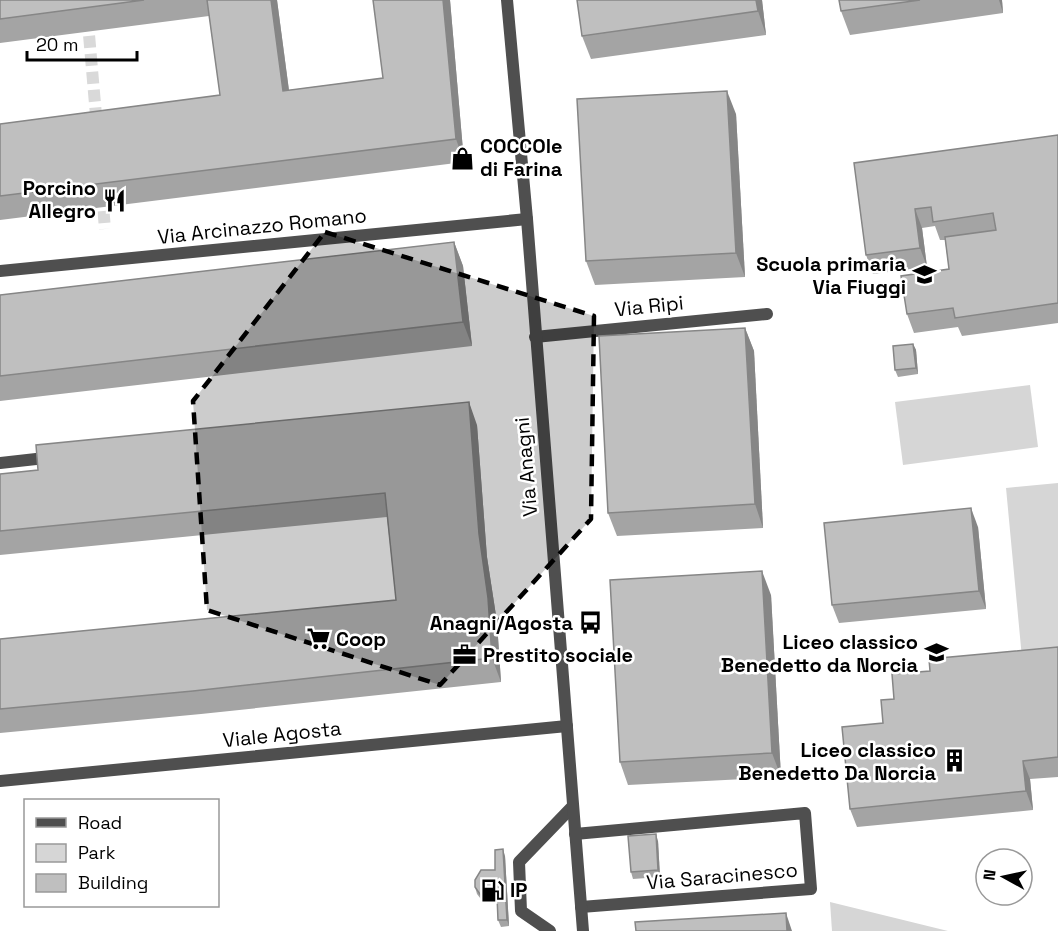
<svg xmlns="http://www.w3.org/2000/svg" width="1058" height="931" font-family="'Space Grotesk',sans-serif">
	<style>
		.green { fill: #d6d6d6 }
		.lines { fill: none; stroke-linecap: round; stroke-linejoin: round }
		.pedestrian-tunnel { stroke: #d9d9d9; stroke-width: 12; stroke-dasharray: 12 6; stroke-linecap: butt }
		.service { stroke: #4f4f4f; stroke-width: 12 }
		.minor { stroke: #4f4f4f; stroke-width: 12 }
		.tertiary { stroke: #4f4f4f; stroke-width: 12 }
		.wall { fill: #a4a4a4 }
		.shaded-wall { fill: #868686 }
		.building { fill: #bfbfbf; stroke: #868686; stroke-width: 1.5 }
		.marked { fill: #000; fill-opacity: 0.2; stroke: #000; stroke-width: 4.5; stroke-dasharray: 12 8; stroke-linejoin: round }
		.labels { text-anchor: middle; dominant-baseline: central; stroke-width: 5; stroke-linejoin: round; paint-order: stroke }
		.poi-label { font-size: 20px; font-weight: bold; fill: #000; stroke: #fff; text-anchor: end }
		.street-label { font-size: 20px; fill: #000; stroke: #fff }
	</style>
	<rect width="100%" height="100%" fill="#fff"/>
	<!-- green -->
	<g class="green">
		<polygon points="1030,385 1038,447 903,465 895,402"/>
		<polygon points="1058,483 1058,654 1022,658 1006,488"/>
		<polygon points="830,902 948,931 832,931"/>
	</g>
	<g class="lines">
		<!-- pedestrian-tunnel -->
		<g class="pedestrian-tunnel">
			<polyline points="86,0 97,127"/>
			<polyline points="102,193 105,229"/>
		</g>
		<!-- service -->
		<polyline class="service" points="550,931 521,911 519,862 572,807"/>
		<!-- minor -->
		<g class="minor">
			<polyline points="0,271 527,219"/>
			<polyline points="535,337 767,314"/>
			<polyline points="0,463 45,458"/>
			<polyline points="0,781 567,726"/>
			<polyline points="575,834 805,813 811,889 581,907"/>
		</g>
		<!-- tertiary -->
		<polyline class="tertiary" points="507,0 527,219 583,931"/>
	</g>
	<!-- wall -->
	<g class="wall">
		<polygon points="0,0 277,0 289,90 383,78 373,0 450,0 464,162 0,220 0,124 220,95 209,16 0,43"/>
		<polygon points="577,0 762,0 766,35 591,59 582,36"/>
		<polygon points="839,0 1002,0 1003,13 850,35 841,11"/>
		<polygon points="736,114 745,277 595,285 586,261"/>
		<polygon points="1058,135 1058,323 962,336 958,327 914,333 907,314 949,269 945,240 940,240 935,226 922,228 927,267 873,274 866,255 854,163"/>
		<polygon points="454,242 463,266 472,346 0,401 0,295"/>
		<polygon points="745,328 754,351 763,528 617,536 608,513"/>
		<polygon points="913,344 916,350 918,374 898,377 895,370"/>
		<polygon points="477,425 487,557 497,622 501,682 201,714 0,733 0,639 396,600 387,517 0,555 0,474"/>
		<polygon points="978,527 986,609 839,623 832,605"/>
		<polygon points="771,595 781,777 628,785 620,762"/>
		<polygon points="1058,647 1058,777 1030,779 1033,810 857,827 850,809 883,723 894,699 930,671"/>
		<polygon points="658,841 660,877 633,879 631,872"/>
		<polygon points="505,856 509,926 501,927 498,920 497,903 484,903 477,894 475,887 495,870"/>
	</g>
	<!-- shaded-wall -->
	<g class="shaded-wall">
		<polygon points="271,0 277,0 292,114 283,91"/>
		<polygon points="443,0 450,0 464,162 456,139"/>
		<polygon points="756,0 762,0 766,35 758,11"/>
		<polygon points="999,0 1002,0 1003,13"/>
		<polygon points="727,91 736,114 745,277 736,253"/>
		<polygon points="915,209 922,228 927,267 920,248"/>
		<polygon points="454,242 463,266 472,346 463,322"/>
		<polygon points="745,328 754,351 763,528 755,504"/>
		<polygon points="913,344 916,350 918,374 916,368"/>
		<polygon points="469,402 477,425 487,557 497,622 501,682 492,658 479,534"/>
		<polygon points="971,508 978,527 986,609 979,591"/>
		<polygon points="762,571 771,595 781,777 772,753"/>
		<polygon points="1023,761 1030,779 1033,810 1026,791"/>
		<polygon points="656,834 658,841 660,877 658,870"/>
		<polygon points="503,849 505,856 509,926 507,920"/>
		<polygon points="786,913 792,931 787,931"/>
	</g>
	<!-- building -->
	<g class="building">
		<polygon points="0,0 144,0 0,19"/>
		<polygon points="207,0 271,0 283,91 383,78 373,0 443,0 456,139 0,196 0,124 220,95"/>
		<polygon points="577,0 756,0 758,11 582,36"/>
		<polygon points="839,0 920,0 841,11"/>
		<polygon points="727,91 736,253 586,261 577,99"/>
		<polygon points="1058,135 1058,303 955,318 953,308 907,314 901,276 949,269 945,237 996,230 993,213 933,222 931,207 915,209 920,248 866,255 854,163"/>
		<polygon points="454,242 463,322 0,376 0,295"/>
		<polygon points="745,328 755,504 608,513 599,336"/>
		<polygon points="913,344 916,368 895,370 893,346"/>
		<polygon points="469,402 479,534 488,598 492,658 193,691 0,709 0,639 396,600 385,493 0,531 0,474 38,470 36,445"/>
		<polygon points="971,508 979,591 832,605 824,523"/>
		<polygon points="762,571 772,753 620,762 610,580"/>
		<polygon points="1058,647 1058,757 1023,761 1026,791 850,809 842,727 883,723 881,700 894,699 892,674 930,671 929,659"/>
		<polygon points="656,834 658,870 631,872 628,836"/>
		<polygon points="503,849 507,920 498,920 497,896 482,897 475,887 475,880 481,870 495,870 495,850"/>
		<polygon points="786,913 787,931 636,931 635,922"/>
	</g>
	<!-- marked area -->
	<path class="marked" d="M325,232L594,316L591,519L440,685L207,610L193,401Z"/>
	<!-- icons -->
	<defs>
		<symbol id="shop-bare" viewBox="-9 -9 18 18"><path d="M-5-2.5h2.3a2.7 3.5 0 0 1 5.4 0H5L5.5 6h-11ZM-1.5-2.5h3a1.5 2.3 0 0 0-3 0Z" fill="#000" stroke="#fff" stroke-width="2.5" paint-order="stroke"/></symbol>
		<symbol id="restaurant-bare" viewBox="-9 -9 18 18"><path d="M-5-6h1v4h1v-4h1v4h1v-4h1v5L-1.5 .5V6h-2V.5L-5-1ZM5-6V6H3V1.5H1.5Q1.5-4 5-6Z" fill="#000" stroke="#fff" stroke-width="2.5" paint-order="stroke"/></symbol>
		<symbol id="school-bare" viewBox="-9 -9 18 18"><path d="M0-5L7-2L0 1L-7-2ZM-4 1L0 2.5L4 1V4Q0 6-4 4Z" fill="#000" stroke="#fff" stroke-width="2.5" paint-order="stroke"/></symbol>
		<symbol id="bus-bare" viewBox="-9 -9 18 18"><path d="M-5-6H5V4H4V6H2V4H-2V6H-4V4H-5ZM-3.5-4V0h7V-4ZM-3.5 1.2v1.5H-2V1.2ZM2 1.2v1.5H3.5V1.2Z" fill="#000" stroke="#fff" stroke-width="2.5" paint-order="stroke"/></symbol>
		<symbol id="supermarket-bare" viewBox="-9 -9 18 18"><path d="M-6-5.5h2.5l.6 2H6L4.5 2H-2.5L-4.4-4H-6ZM-1.5 3.2a1.3 1.3 0 1 0 .1 0ZM3 3.2a1.3 1.3 0 1 0 .1 0Z" fill="#000" stroke="#fff" stroke-width="2.5" paint-order="stroke"/></symbol>
		<symbol id="office-bare" viewBox="-9 -9 18 18"><path d="M-6-3h4V-5.5h4V-3h4V5H-6ZM-1-4.5V-3h2v-1.5ZM-6 0V1H6V0Z" fill="#000" stroke="#fff" stroke-width="2.5" paint-order="stroke"/></symbol>
		<symbol id="building-bare" viewBox="-9 -9 18 18"><path d="M-4-6H4V6H1V3H-1V6H-4ZM-2.5-4.3h1.7v1.8h-1.7ZM.8-4.3h1.7v1.8H.8ZM-2.5-1h1.7V.8h-1.7ZM.8-1h1.7V.8H.8Z" fill="#000" stroke="#fff" stroke-width="2.5" paint-order="stroke"/></symbol>
		<symbol id="fuel-bare" viewBox="-9 -9 18 18"><path d="M-5.5-6h7V0h2V4h1.3V-2.5L3-4.5l.8-.8L6-3V5H2.5V1h-1V6h-7ZM-4.2-4.7v3.2H.2V-4.7Z" fill="#000" stroke="#fff" stroke-width="2.5" paint-order="stroke"/></symbol>
	</defs>
	<g fill-rule="evenodd">
		<use href="#shop-bare" x="446" y="142" width="33" height="33"/>
		<use href="#restaurant-bare" x="98" y="184" width="33" height="33"/>
		<use href="#school-bare" x="908" y="258" width="33" height="33"/>
		<use href="#bus-bare" x="574" y="606" width="33" height="33"/>
		<use href="#supermarket-bare" x="302" y="622" width="33" height="33"/>
		<use href="#school-bare" x="920" y="636" width="33" height="33"/>
		<use href="#office-bare" x="448" y="638" width="33" height="33"/>
		<use href="#building-bare" x="938" y="744" width="33" height="33"/>
		<use href="#fuel-bare" x="476" y="874" width="33" height="33"/>
	</g>
	<g class="labels">
		<!-- poi labels -->
		<g class="poi-label">
			<text x="480" y="146" text-anchor="start">COCCOle<tspan x="480" dy="23">di Farina</tspan></text>
			<text x="96" y="188">Porcino<tspan x="96" dy="23">Allegro</tspan></text>
			<text x="906" y="264">Scuola primaria<tspan x="906" dy="23">Via Fiuggi</tspan></text>
			<text x="573" y="623">Anagni/Agosta</text>
			<text x="336" y="639" text-anchor="start">Coop</text>
			<text x="918" y="642">Liceo classico<tspan x="918" dy="23">Benedetto da Norcia</tspan></text>
			<text x="483" y="655" text-anchor="start">Prestito sociale</text>
			<text x="936" y="750">Liceo classico<tspan x="936" dy="23">Benedetto Da Norcia</tspan></text>
			<text x="510" y="890" text-anchor="start">IP</text>
		</g>
		<!-- street labels -->
		<g class="street-label">
			<text transform="translate(262 226) rotate(-6)">Via Arcinazzo Romano</text>
			<text transform="translate(649 306) rotate(-6)">Via Ripi</text>
			<text transform="translate(526 467) rotate(-95)">Via Anagni</text>
			<text transform="translate(282 734) rotate(-6)">Viale Agosta</text>
			<text transform="translate(722 876) rotate(-5)">Via Saracinesco</text>
		</g>
	</g>
	<!-- legend -->
	<rect x="24" y="799" width="195" height="108" fill="#ffffff" stroke="#999999" stroke-width="1.5"/>
	<rect x="36" y="818" width="30" height="9" fill="#4f4f4f" stroke="#999999" stroke-width="1.5"/>
	<text x="78" y="829" font-size="18" fill="#000000">Road</text>
	<rect x="36" y="844" width="30" height="18" fill="#d6d6d6" stroke="#999999" stroke-width="1.5"/>
	<text x="78" y="859" font-size="18" fill="#000000">Park</text>
	<rect x="36" y="874" width="30" height="18" fill="#bfbfbf" stroke="#999999" stroke-width="1.5"/>
	<text x="78" y="889" font-size="18" fill="#000000">Building</text>
	<!-- north arrow -->
	<g transform="translate(1004 877) rotate(278)"><circle r="28" fill="#ffffff" stroke="#999999" stroke-width="1.5"/>
	<path d="M0-4.5L10 22L0 15L-10 22Z" fill="#000000"/>
	<text y="-9" font-size="16" font-weight="bold" text-anchor="middle" fill="#000000">N</text>
	</g>
	<!-- scale -->
	<path d="M27 51v9h110v-9" fill="none" stroke="#000000" stroke-width="3"/>
	<text x="36" y="51" font-size="18" fill="#000000" stroke="#ffffff" stroke-width="4.5" paint-order="stroke">20 m</text>
</svg>
